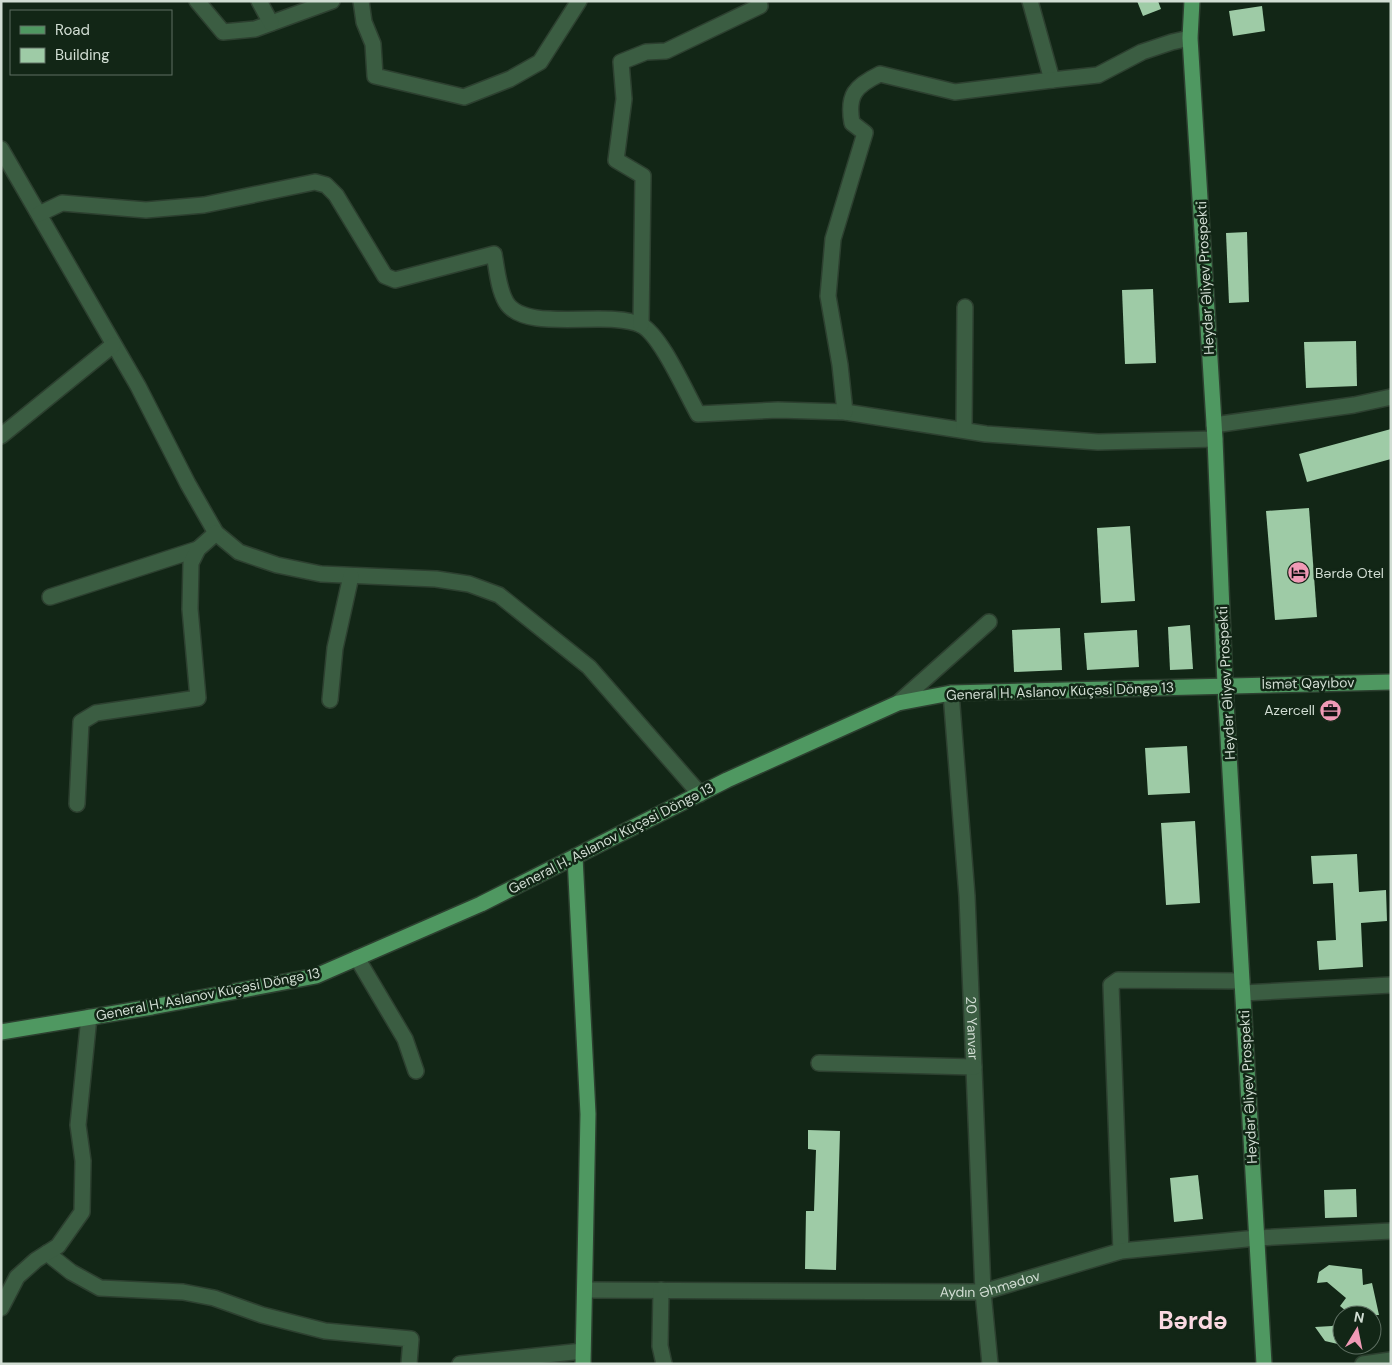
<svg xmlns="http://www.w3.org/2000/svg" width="1392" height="1365" font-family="'DM Sans',sans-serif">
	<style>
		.building { fill: #9ecba6 }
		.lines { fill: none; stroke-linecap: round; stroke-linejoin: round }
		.minor-casing { stroke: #2d4030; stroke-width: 18 }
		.major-casing { stroke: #2d4030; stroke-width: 18 }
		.minor { stroke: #3b5d42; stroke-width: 15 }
		.major { stroke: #4f9861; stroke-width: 15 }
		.labels { text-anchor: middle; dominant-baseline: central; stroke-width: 5; stroke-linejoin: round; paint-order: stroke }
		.street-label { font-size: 14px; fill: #d1ddd3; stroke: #122616 }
		.poi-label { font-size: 14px; fill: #d1ddd3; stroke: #122616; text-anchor: start }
		.town-label { font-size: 24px; font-weight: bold; fill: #fbd9e2; stroke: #122616 }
	</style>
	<rect width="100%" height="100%" fill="#122616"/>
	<!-- building -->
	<g class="building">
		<polygon points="1137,1 1158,1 1161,9 1143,16"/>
		<polygon points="1262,6 1265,31 1233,36 1229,11"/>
		<polygon points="1247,232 1249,302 1229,303 1226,233"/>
		<polygon points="1153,289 1156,363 1125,364 1122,290"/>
		<polygon points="1356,341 1357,386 1306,388 1304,342"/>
		<polygon points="1391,429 1391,459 1307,482 1299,454"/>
		<polygon points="1309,508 1317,617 1275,620 1266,511"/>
		<polygon points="1130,526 1135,601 1101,603 1097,528"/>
		<polygon points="1190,625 1193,669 1170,670 1168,627"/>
		<polygon points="1060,628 1062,670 1014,672 1012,630"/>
		<polygon points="1137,630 1139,667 1087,670 1084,633"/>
		<polygon points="1187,746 1190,793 1148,795 1145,748"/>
		<polygon points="1195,821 1200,903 1166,905 1161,823"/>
		<polygon points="1357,854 1359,892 1386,890 1387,921 1361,923 1363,967 1319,970 1317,941 1336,940 1333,883 1313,884 1311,856"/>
		<polygon points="808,1130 840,1131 836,1270 805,1269 806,1211 814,1211 816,1150 808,1149"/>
		<polygon points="1198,1175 1203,1219 1174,1222 1170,1178"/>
		<polygon points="1356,1189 1357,1217 1325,1218 1324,1190"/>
		<polygon points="1329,1265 1362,1269 1363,1285 1372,1283 1379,1315 1342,1315 1346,1311 1340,1306 1346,1298 1327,1282 1317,1283 1319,1272"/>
		<polygon points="1342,1319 1342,1345 1325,1341 1315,1327 1332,1326"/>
	</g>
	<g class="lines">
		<defs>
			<g id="minor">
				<polyline points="197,1 223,32 255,29 332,1"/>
				<polyline points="259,1 271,23"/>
				<polyline points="361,1 364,22 373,44 375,76 464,97 510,79 540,62 579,1"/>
				<polyline points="1030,1 1052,80"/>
				<polyline points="1,149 138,386 188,484 216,533 239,552 277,565 321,574 436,579 469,584 499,595 589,667 700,794"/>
				<path d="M39,214L62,203L146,210L204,205L315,182L326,185L336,195L385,276L395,280L494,254C497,269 498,288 506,302C525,334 608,309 641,325C661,335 686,393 698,414L778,410L845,412L986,434L1098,442L1215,439"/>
				<polyline points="641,325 643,176 616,160 624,99 621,62 646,52 666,51 760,6"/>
				<path d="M845,412L840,365L828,296L833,239L865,133L852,123C847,95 855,86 880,74L955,92L1052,80L1098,75L1142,52L1172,42L1190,38"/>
				<polyline points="1214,425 1354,405 1391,397"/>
				<polyline points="964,430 965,307"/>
				<polyline points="1,436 113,345"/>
				<polyline points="50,597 198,549"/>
				<path id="s1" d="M951,693L967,896L983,1292L990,1364"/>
				<polyline points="330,700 335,648 351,576"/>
				<polyline points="898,703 989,622"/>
				<polyline points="77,804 81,722 96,713 198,698 190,609 191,563 198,549 216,533"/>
				<polyline points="357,958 405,1039 416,1071"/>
				<polyline points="1243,993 1391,985"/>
				<polyline points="819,1063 974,1067"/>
				<polyline points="1121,1251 1111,985 1118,980 1242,981"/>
				<polyline points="47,1253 71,1272 100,1288 183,1292 214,1298 262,1315 325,1331 411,1339 409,1364"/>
				<path id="s2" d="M585,1290L983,1292L1121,1251L1257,1238L1391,1231"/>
				<polyline points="661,1290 660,1346 664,1364"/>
				<polyline points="1,1308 17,1277 36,1260 58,1246 82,1212 83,1161 78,1125 89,1017"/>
				<polyline points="460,1364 583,1351"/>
				<polyline points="1363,1364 1391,1360"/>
			</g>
			<g id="major">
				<polyline points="1192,1 1190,38 1215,439 1225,685 1264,1364"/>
				<polyline points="575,857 588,1114 583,1364"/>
				<polyline points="1,1032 152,1007 316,976 481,904 727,780 898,703 951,693 1391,682"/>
			</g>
		</defs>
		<!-- minor casing -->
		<use href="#minor" class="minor-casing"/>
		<!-- major casing -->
		<use href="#major" class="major-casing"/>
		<!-- minor -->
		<use href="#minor" class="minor"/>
		<!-- major -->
		<use href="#major" class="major"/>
	</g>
	<!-- icons -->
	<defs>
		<symbol id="hotel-disc" viewBox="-11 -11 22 22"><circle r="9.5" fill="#f09ab6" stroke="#122616"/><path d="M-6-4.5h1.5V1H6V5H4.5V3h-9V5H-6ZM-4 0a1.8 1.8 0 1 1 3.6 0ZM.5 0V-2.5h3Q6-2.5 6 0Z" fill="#111"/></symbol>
		<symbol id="office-disc" viewBox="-11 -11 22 22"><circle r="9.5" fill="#f09ab6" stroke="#122616"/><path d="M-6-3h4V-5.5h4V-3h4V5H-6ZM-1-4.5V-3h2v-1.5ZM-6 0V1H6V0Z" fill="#111"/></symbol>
	</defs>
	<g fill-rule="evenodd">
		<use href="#hotel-disc" x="1286" y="560" width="25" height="25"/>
		<use href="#office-disc" x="1318" y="698" width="25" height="25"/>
	</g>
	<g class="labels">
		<!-- street labels -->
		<g class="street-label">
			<text transform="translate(1205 278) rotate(-93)">Heydər Əliyev Prospekti</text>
			<text transform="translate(1226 683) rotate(-93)">Heydər Əliyev Prospekti</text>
			<text transform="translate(1308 683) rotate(-1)">İsmət Qayıbov</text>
			<text transform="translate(1060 691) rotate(-2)">General H. Aslanov Küçəsi Döngə 13</text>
			<text transform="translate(611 838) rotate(-27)">General H. Aslanov Küçəsi Döngə 13</text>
			<text transform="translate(208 994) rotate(-11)">General H. Aslanov Küçəsi Döngə 13</text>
			<text stroke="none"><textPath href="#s1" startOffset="336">20 Yanvar</textPath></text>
			<text transform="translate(1248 1087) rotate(-93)">Heydər Əliyev Prospekti</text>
			<text stroke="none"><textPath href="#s2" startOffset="406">Aydın Əhmədov</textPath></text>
		</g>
		<!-- poi labels -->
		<g class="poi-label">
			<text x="1315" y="573">Bərdə Otel</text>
			<text x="1315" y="710" text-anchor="end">Azercell</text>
		</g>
		<!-- town labels -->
		<g class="town-label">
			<text x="1193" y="1320">Bərdə</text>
		</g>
	</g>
	<!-- border -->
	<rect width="1392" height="1365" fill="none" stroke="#d1ddd3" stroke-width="5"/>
	<!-- legend -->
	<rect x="10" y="10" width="162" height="65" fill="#122616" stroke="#5e6f62"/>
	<rect x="20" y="26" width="25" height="8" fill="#4f9861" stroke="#5e6f62"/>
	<text x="55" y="35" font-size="15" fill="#d1ddd3">Road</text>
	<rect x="20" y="48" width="25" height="15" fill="#9ecba6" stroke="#5e6f62"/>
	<text x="55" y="60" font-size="15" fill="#d1ddd3">Building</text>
	<!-- north arrow -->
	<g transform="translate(1357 1330) rotate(10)"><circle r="24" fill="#122616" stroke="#5e6f62"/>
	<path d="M0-4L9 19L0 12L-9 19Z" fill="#f09ab6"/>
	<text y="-8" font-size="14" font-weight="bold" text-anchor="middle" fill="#d1ddd3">N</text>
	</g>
</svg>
